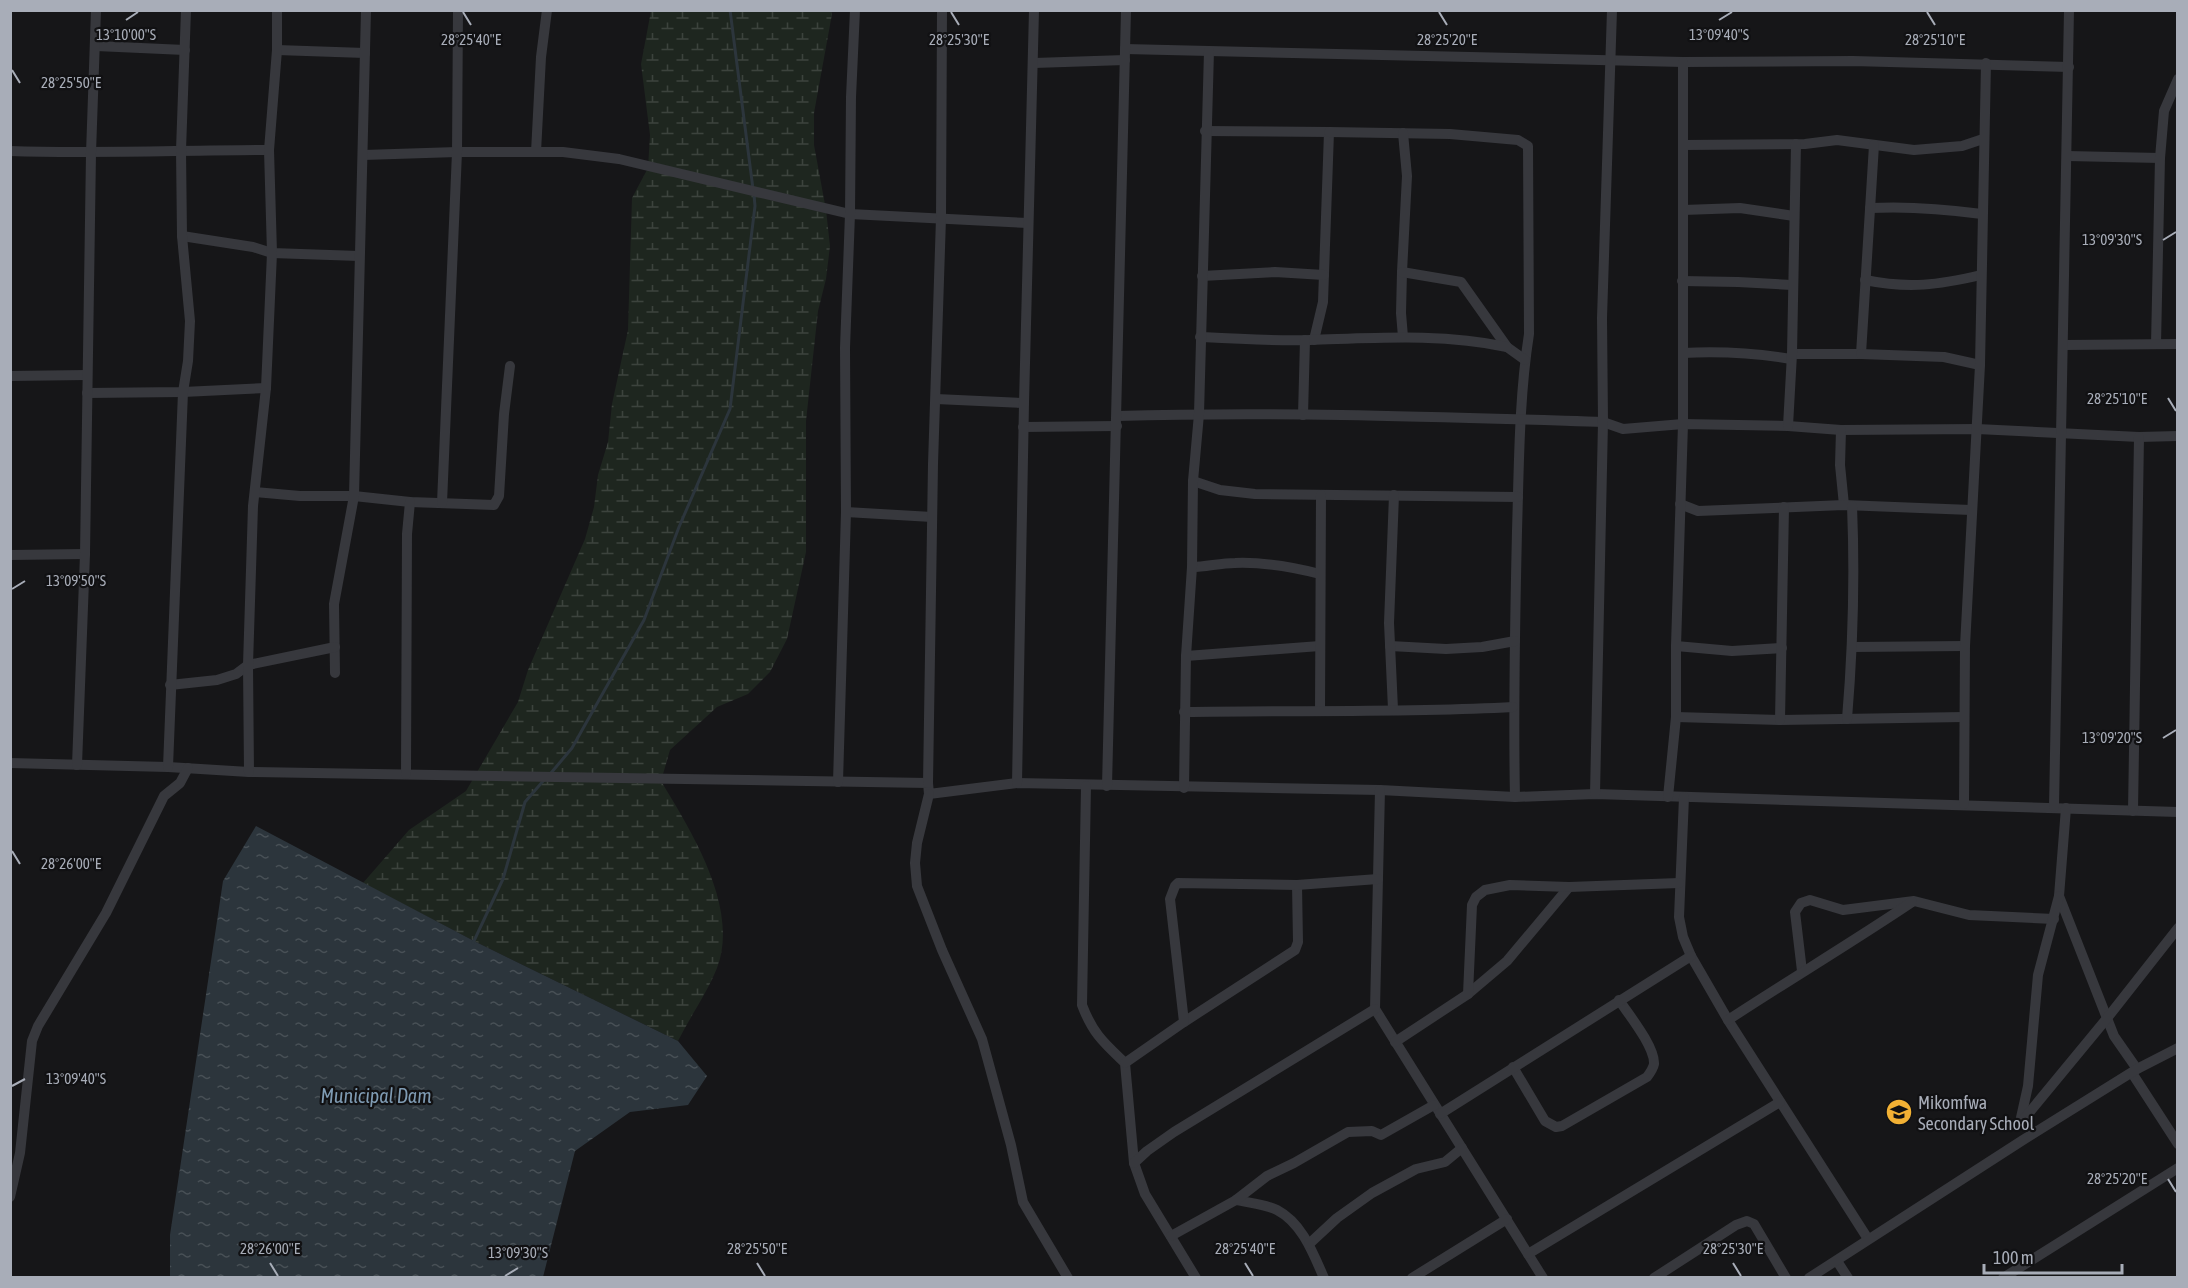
<svg xmlns="http://www.w3.org/2000/svg" width="2188" height="1288" font-family="'Asap Condensed',sans-serif">
	<style>
		.wetland { fill: url(#wetland-marsh) }
		.water { fill: url(#water-ripples) }
		.lines { fill: none; stroke-linecap: round; stroke-linejoin: round }
		.stream { stroke: #2c353c; stroke-width: 3 }
		.minor { stroke: #37383d; stroke-width: 10 }
		.ticks { fill: none; stroke: #a8adb8; stroke-width: 2 }
		.labels { text-anchor: middle; dominant-baseline: central; stroke-width: 4.5; stroke-linejoin: round; paint-order: stroke }
		.poi-label { font-size: 18px; fill: #a8adb8; stroke: #111113; text-anchor: start }
		.water-label { font-size: 20px; font-style: italic; fill: #7f9bb3; stroke: #111113 }
		.ticks-label { font-size: 15px; text-anchor: middle; fill: #a8adb8; stroke: #111113; stroke-width: 4.5; stroke-linejoin: round; paint-order: stroke }
	</style>
	<defs>
		<pattern id="wetland-marsh" width="20" height="14" patternUnits="userSpaceOnUse" patternTransform="scale(1.5)"><rect width="20" height="14" fill="#1e261f"/><path d="M1 5h8M5 5V1M11 12h8M15 12V8" fill="none" stroke="#3c433d"/></pattern>
		<pattern id="water-ripples" width="26" height="14" patternUnits="userSpaceOnUse" patternTransform="scale(1.5)"><rect width="26" height="14" fill="#2c353c"/><path d="M2 4q2-2 4 0t4 0M15 11q2-2 4 0t4 0" fill="none" stroke="#485056"/></pattern>
	</defs>
	<rect width="100%" height="100%" fill="#161618"/>
	<!-- wetland -->
	<path class="wetland" d="M651,11H831L832,14L814,113V145L826,210L830,246L826,279L818,311L806,421V552L787,639L770,672L748,694L717,707L670,750L661,781C691,831 740,908 717,968C707,993 690,1017 678,1041L474,941L363,883L409,830L466,791L518,702L528,670L585,539L594,507L598,475L608,442L612,404L628,330L632,198L648,168L650,135L641,64Z"/>
	<!-- water -->
	<polygon class="water" points="256,826 474,941 678,1041 707,1076 688,1105 630,1112 575,1151 543,1277 170,1277 170,1235 223,881"/>
	<g class="lines">
		<!-- stream -->
		<g class="stream">
			<polyline points="730,10 753,189"/>
			<polyline points="551,773 572,748 644,620 679,527 730,409 755,206 754,195"/>
			<polyline points="473,943 503,879 525,802 544,780"/>
		</g>
		<!-- minor -->
		<g class="minor">
			<polyline points="96,46 185,50"/>
			<polyline points="1125,49 1683,62 1853,61 2069,67"/>
			<polyline points="277,50 365,53"/>
			<polyline points="1034,63 1125,60"/>
			<polyline points="1205,131 1329,132 1323,302 1314,340"/>
			<path d="M1329,132L1450,134L1518,140L1528,146L1529,334C1519,398 1519,465 1517,531C1515,619 1513,708 1515,797"/>
			<polyline points="1403,133 1407,176 1402,272 1401,313 1403,337"/>
			<polyline points="1683,145 1805,144 1837,140 1914,150 1962,146 1983,139"/>
			<path d="M10,151C97,154 183,150 269,150"/>
			<polyline points="536,152 541,57 547,10"/>
			<polyline points="363,155 457,152 563,152 619,159 850,214 1028,223"/>
			<polyline points="2067,156 2160,158"/>
			<path d="M1870,208C1907,206 1945,209 1982,214"/>
			<polyline points="1683,210 1740,208 1794,216"/>
			<polyline points="182,236 253,247 272,253 359,256"/>
			<polyline points="1402,272 1461,282 1507,347 1525,360"/>
			<polyline points="1202,276 1275,272 1324,275"/>
			<path d="M1865,280C1909,289 1938,285 1981,275"/>
			<polyline points="1682,281 1738,282 1792,285"/>
			<path d="M1200,337C1237,339 1273,341 1310,340C1376,338 1442,333 1507,347"/>
			<polyline points="2156,344 2160,158 2164,111 2178,79"/>
			<polyline points="2064,345 2178,344"/>
			<path d="M1683,353C1720,351 1755,353 1791,359"/>
			<polyline points="1792,354 1861,354 1874,145"/>
			<polyline points="1861,354 1944,357 1980,365"/>
			<polyline points="10,376 87,375"/>
			<polyline points="87,393 183,392 266,388"/>
			<polyline points="936,399 1024,403"/>
			<polyline points="1303,415 1305,340"/>
			<path d="M1117,416C1279,411 1442,417 1603,422L1623,429L1683,424L1788,426L1841,430L1977,429L2139,437L2178,436"/>
			<polyline points="1788,426 1792,354 1796,144"/>
			<polyline points="1023,427 1117,426"/>
			<polyline points="1841,430 1840,465 1844,505"/>
			<polyline points="1193,481 1220,490 1255,494 1518,497"/>
			<polyline points="255,492 300,496 354,496 410,502 494,505 499,496 504,414 510,366"/>
			<polyline points="442,503 457,152 458,10"/>
			<polyline points="1680,504 1698,511 1844,505 1971,510"/>
			<polyline points="846,512 932,517"/>
			<polyline points="10,555 85,554"/>
			<path d="M1192,567C1206,567 1220,563 1235,563C1263,562 1293,567 1320,574"/>
			<polyline points="1390,646 1446,649 1482,647 1515,641"/>
			<polyline points="1676,646 1732,651 1782,648"/>
			<polyline points="1853,647 1965,646"/>
			<polyline points="1186,656 1320,646"/>
			<polyline points="335,673 334,604 354,496 366,10"/>
			<polyline points="170,685 217,680 236,674 248,665 335,647"/>
			<polyline points="1393,709 1389,623 1394,495"/>
			<polyline points="1320,710 1321,495"/>
			<path d="M1184,712C1294,710 1404,713 1513,707"/>
			<polyline points="1676,717 1780,720 1964,717"/>
			<path d="M1847,719C1853,647 1855,578 1852,506"/>
			<polyline points="1780,720 1784,507"/>
			<polyline points="10,763 168,767 249,772 928,783 929,794 1017,783 1380,790 1515,797 1595,794 2178,812"/>
			<polyline points="77,765 85,554 91,153 96,10"/>
			<polyline points="168,767 183,392 188,361 190,321 182,236 181,150 186,10"/>
			<polyline points="249,772 248,665 253,506 266,388 272,253 269,150 277,50 277,10"/>
			<polyline points="406,774 407,534 410,502"/>
			<polyline points="838,782 846,512 845,348 850,214 851,97 855,10"/>
			<polyline points="928,783 933,464 941,218 942,10"/>
			<polyline points="1017,783 1024,403 1034,10"/>
			<path d="M1086,786L1082,1005C1093,1034 1104,1043 1125,1063L1134,1163L1145,1194L1196,1278"/>
			<polyline points="1107,786 1126,10"/>
			<polyline points="1184,788 1186,656 1192,567 1193,481 1199,414 1209,51"/>
			<polyline points="1380,790 1375,1009 1543,1278"/>
			<polyline points="929,794 917,843 915,863 917,886 942,950 982,1039 1011,1145 1023,1202 1068,1278"/>
			<polyline points="1595,794 1603,422 1602,318 1612,10"/>
			<polyline points="1668,797 1676,717 1676,646 1683,424 1683,62"/>
			<polyline points="1684,797 1679,917 1683,937 1691,956 1728,1020 1868,1239"/>
			<polyline points="1964,804 1965,646 1980,365 1986,63"/>
			<polyline points="2054,807 2069,10"/>
			<polyline points="2066,808 2059,896 2114,1036 2137,1069"/>
			<polyline points="2133,811 2139,437"/>
			<polyline points="1802,971 1795,912 1801,903 1810,900 1843,910 1914,901 1969,915 2054,919"/>
			<polyline points="1468,994 1507,961 1569,887"/>
			<path d="M1728,1020C1789,980 1851,943 1912,902"/>
			<polyline points="1184,1022 1295,950 1298,942 1297,885"/>
			<polyline points="1395,1042 1468,994 1472,905 1476,897 1485,890 1510,885 1569,887 1679,883"/>
			<polyline points="1125,1063 1184,1022 1170,899 1175,886 1178,883 1297,885 1378,879"/>
			<path d="M1513,1067L1545,1121L1556,1127L1562,1126L1647,1077C1650,1073 1653,1069 1654,1064C1655,1047 1629,1015 1619,1000"/>
			<polyline points="2132,1073 2178,1144"/>
			<polyline points="1440,1114 1691,956"/>
			<polyline points="2020,1122 2028,1086 2038,975 2059,896"/>
			<polyline points="2019,1125 2108,1017 2178,928"/>
			<polyline points="1134,1163 1147,1151 1174,1132 1375,1009"/>
			<polyline points="10,1197 20,1153 32,1041 38,1026 106,913 164,796 180,783 188,768"/>
			<path d="M1236,1200C1249,1203 1265,1204 1277,1210C1302,1223 1313,1253 1324,1278"/>
			<polyline points="1171,1236 1236,1200 1267,1176 1294,1163 1348,1132 1372,1131 1381,1135 1434,1105"/>
			<polyline points="1309,1244 1337,1218 1372,1193 1416,1169 1445,1162 1462,1148"/>
			<polyline points="1528,1254 1780,1102"/>
			<polyline points="1837,1261 1848,1278"/>
			<polyline points="1412,1278 1507,1219"/>
			<polyline points="1654,1278 1736,1225 1747,1221 1754,1224 1786,1278"/>
			<polyline points="1809,1278 2023,1140 2137,1069 2178,1048"/>
			<polyline points="2003,1278 2178,1168"/>
		</g>
	</g>
	<!-- ticks -->
	<path class="ticks" d="M463,12L471,25M951,12L959,25M1439,12L1447,25M1927,12L1935,25M126,20L138,12M1719,20L1732,12M12,70L20,83M2163,240L2176,232M2168,398L2176,411M12,589L25,581M2163,738L2176,730M12,851L20,864M12,1086L25,1079M2168,1179L2176,1192M270,1263L278,1276M757,1263L765,1276M1245,1263L1253,1276M1733,1263L1741,1276M505,1276L518,1268"/>
	<!-- icons -->
	<defs>
		<symbol id="school-disc" viewBox="-11 -11 22 22"><circle r="9.5" fill="#f2b134" stroke="#111113"/><path d="M0-5L7-2L0 1L-7-2ZM-4 1L0 2.5L4 1V4Q0 6-4 4Z" fill="#111"/></symbol>
	</defs>
	<g fill-rule="evenodd">
		<use href="#school-disc" x="1884" y="1097" width="30" height="30"/>
	</g>
	<g class="labels">
		<!-- poi labels -->
		<g class="poi-label">
			<text x="1918" y="1102">Mikomfwa<tspan x="1918" dy="21">Secondary School</tspan></text>
		</g>
		<!-- water labels -->
		<g class="water-label">
			<text x="376" y="1095">Municipal Dam</text>
		</g>
	</g>
	<g class="ticks-label">
		<text x="126" y="40">13°10'00"S</text>
		<text x="1719" y="40">13°09'40"S</text>
		<text x="471" y="45">28°25'40"E</text>
		<text x="959" y="45">28°25'30"E</text>
		<text x="1447" y="45">28°25'20"E</text>
		<text x="1935" y="45">28°25'10"E</text>
		<text x="71" y="88">28°25'50"E</text>
		<text x="2112" y="245">13°09'30"S</text>
		<text x="2117" y="404">28°25'10"E</text>
		<text x="76" y="586">13°09'50"S</text>
		<text x="2112" y="743">13°09'20"S</text>
		<text x="71" y="869">28°26'00"E</text>
		<text x="76" y="1084">13°09'40"S</text>
		<text x="2117" y="1184">28°25'20"E</text>
		<text x="270" y="1254">28°26'00"E</text>
		<text x="757" y="1254">28°25'50"E</text>
		<text x="1245" y="1254">28°25'40"E</text>
		<text x="1733" y="1254">28°25'30"E</text>
		<text x="518" y="1258">13°09'30"S</text>
	</g>
	<!-- border -->
	<rect width="2188" height="1288" fill="none" stroke="#a8adb8" stroke-width="24"/>
	<!-- scale -->
	<path d="M1984 1264v9h138v-9" fill="none" stroke="#a8adb8" stroke-width="3"/>
	<text x="1993" y="1264" font-size="18" fill="#a8adb8" stroke="#111113" stroke-width="4.5" paint-order="stroke">100 m</text>
</svg>
